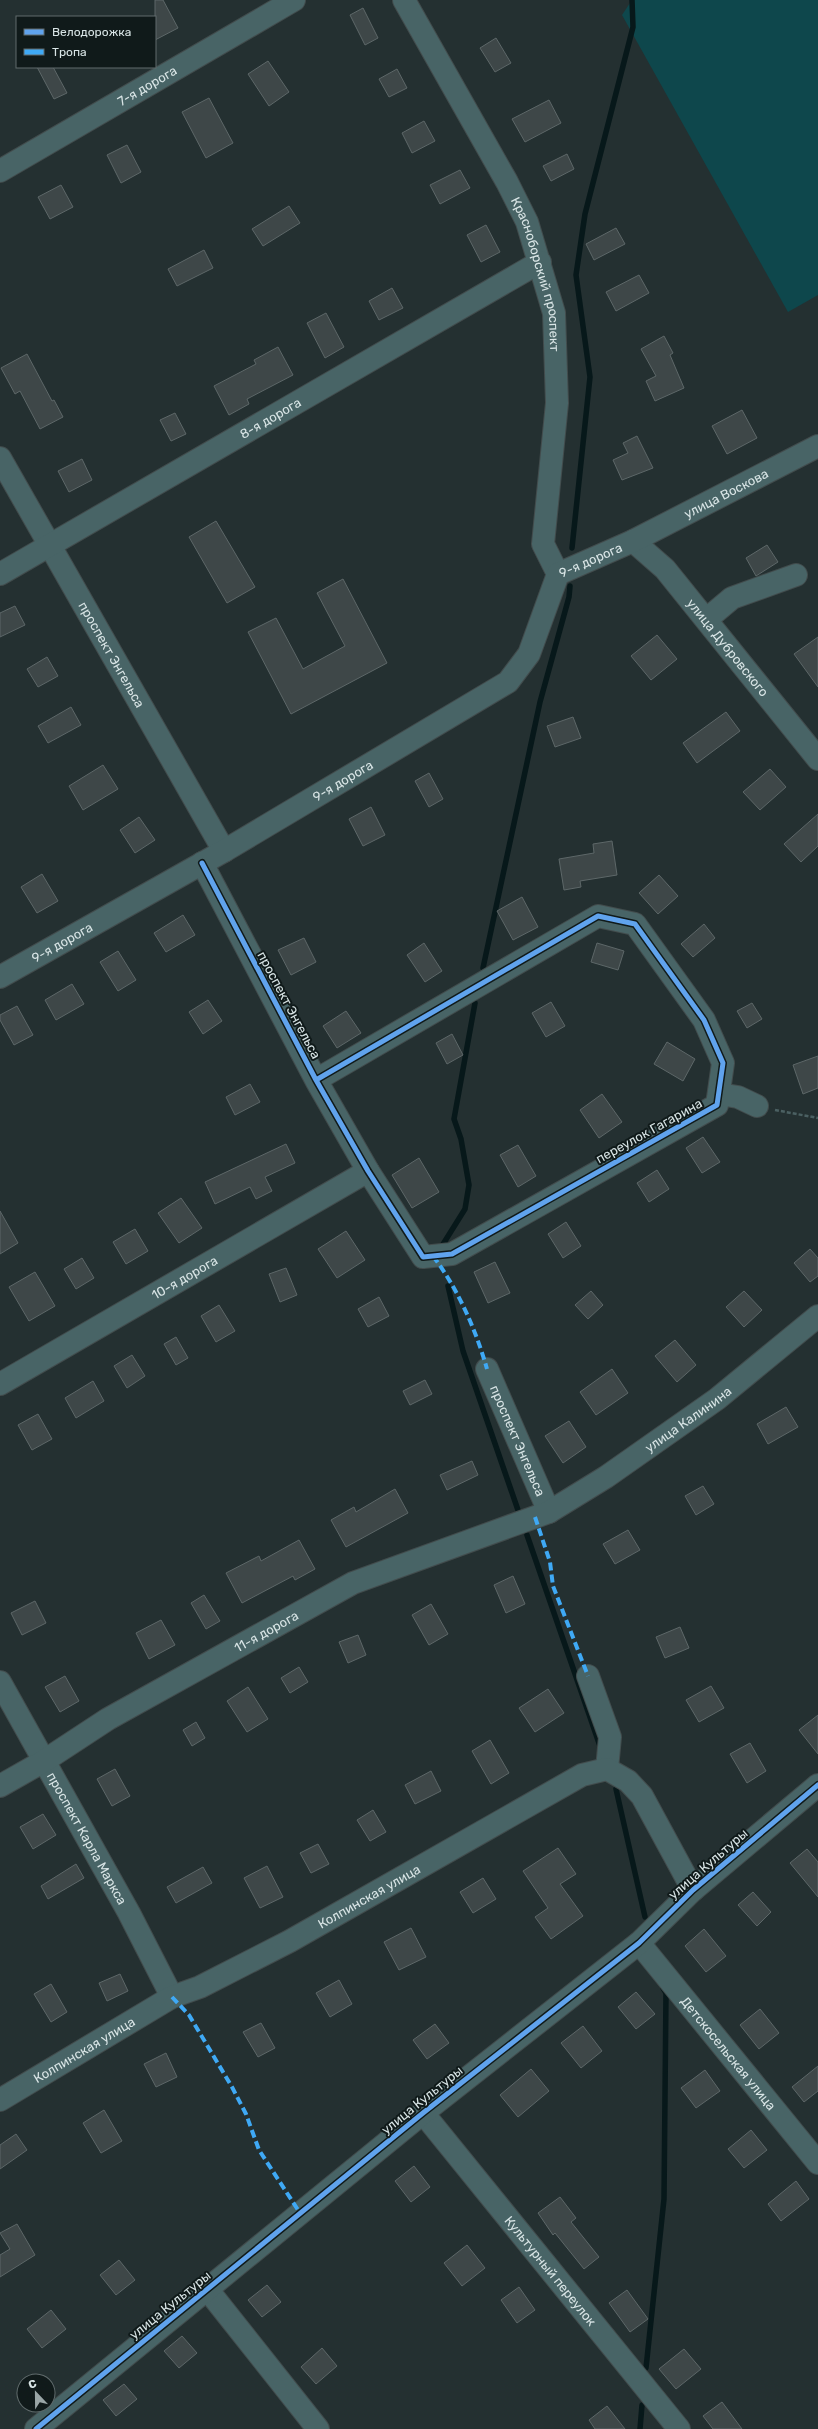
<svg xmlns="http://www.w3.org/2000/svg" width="818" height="2429" font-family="Rubik,sans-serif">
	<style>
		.green { fill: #0e474c }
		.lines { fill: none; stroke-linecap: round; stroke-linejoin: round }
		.stream { stroke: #07181a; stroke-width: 5.5 }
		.building { fill: #3e4748; stroke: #5d6768 }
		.minor-casing { stroke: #424c4d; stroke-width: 24 }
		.path { stroke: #4b6062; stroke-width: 2.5; stroke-dasharray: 4 2; stroke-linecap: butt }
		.minor { stroke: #486466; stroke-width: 22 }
		.quiet { stroke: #3fa9f5; stroke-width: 4; stroke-dasharray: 8 4; stroke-linecap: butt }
		.cycleway-casing { stroke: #101a1a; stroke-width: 8 }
		.cycleway { stroke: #60a3ed; stroke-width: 5 }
		.labels { text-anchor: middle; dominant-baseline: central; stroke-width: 4; stroke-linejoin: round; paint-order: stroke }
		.street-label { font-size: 13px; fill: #d9e5e6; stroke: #101a1a }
	</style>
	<rect width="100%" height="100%" fill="#243031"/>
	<!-- green -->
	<polygon class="green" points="632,0 818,0 818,295 788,312 622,15"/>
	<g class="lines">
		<!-- stream -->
		<g class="stream">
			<polyline points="572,548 590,377 576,275 585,214 633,27 632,0"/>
			<polyline points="483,968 540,702 569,597 570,586"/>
			<polyline points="440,1249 465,1209 469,1185 461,1139 454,1119 475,1003"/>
			<polyline points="448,1286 463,1351 519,1513"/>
			<polyline points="527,1535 600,1746"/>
			<polyline points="616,1789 645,1917"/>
			<polyline points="646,2368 664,2199 666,1993 663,1988"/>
			<polyline points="640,2429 642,2405"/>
		</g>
	</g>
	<!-- building -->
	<g class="building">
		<polygon points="155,0 163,0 178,28 155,40"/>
		<polygon points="363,8 378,38 365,45 350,15"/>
		<polygon points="496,38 511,63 495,72 480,48"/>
		<polygon points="268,61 289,92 269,106 248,74"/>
		<polygon points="37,67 53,67 67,93 54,99"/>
		<polygon points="397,69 407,88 389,97 379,79"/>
		<polygon points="209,98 233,143 206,158 182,112"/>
		<polygon points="549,100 561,123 525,142 512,119"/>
		<polygon points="424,121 435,141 412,153 402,133"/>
		<polygon points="127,145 141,172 121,183 107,155"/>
		<polygon points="567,154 574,169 551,181 543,166"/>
		<polygon points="460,170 470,188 440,204 430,185"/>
		<polygon points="61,185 73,207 50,219 38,197"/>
		<polygon points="289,206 300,223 263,246 252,229"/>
		<polygon points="486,225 500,252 481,262 467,235"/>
		<polygon points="616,228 625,244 594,260 586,244"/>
		<polygon points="204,250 213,268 177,286 168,269"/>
		<polygon points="639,275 649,293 616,311 606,292"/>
		<polygon points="392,288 403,308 379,320 369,301"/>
		<polygon points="326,313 344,347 325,358 307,323"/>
		<polygon points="664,336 673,353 670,355 684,388 655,401 646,381 656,376 641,349"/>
		<polygon points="278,347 293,375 247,399 249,404 229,415 214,386 256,364 254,360"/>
		<polygon points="27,354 52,401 54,400 63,417 40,429 20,391 15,394 1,368"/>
		<polygon points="742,410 757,438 727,454 712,426"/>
		<polygon points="175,413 186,434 171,441 160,420"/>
		<polygon points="637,436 653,468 622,480 613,460 628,453 623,443"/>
		<polygon points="82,459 92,480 69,492 58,471"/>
		<polygon points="216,521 255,587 227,603 189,537"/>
		<polygon points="767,545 778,562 756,576 746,558"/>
		<polygon points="343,579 387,663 291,714 248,632 276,618 303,669 345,646 317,593"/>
		<polygon points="15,606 25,625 0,637 0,613"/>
		<polygon points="657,635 677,659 651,680 631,656"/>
		<polygon points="818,637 818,687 794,654"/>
		<polygon points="47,657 58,676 38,687 27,669"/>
		<polygon points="71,707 81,725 48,743 38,726"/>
		<polygon points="726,712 740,731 697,763 683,743"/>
		<polygon points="573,717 581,738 555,747 547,726"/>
		<polygon points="103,765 118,789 83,810 69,786"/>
		<polygon points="770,769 786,787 760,810 743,792"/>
		<polygon points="429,773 443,799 429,807 415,781"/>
		<polygon points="371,807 385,835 363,846 349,819"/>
		<polygon points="818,814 818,846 801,862 784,844"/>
		<polygon points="139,817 155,840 135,853 120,830"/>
		<polygon points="612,841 617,875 580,881 581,887 564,890 559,859 594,853 593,844"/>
		<polygon points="42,874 58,901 37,913 21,887"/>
		<polygon points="659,875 678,896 658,914 639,893"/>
		<polygon points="522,897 538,927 513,940 497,911"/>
		<polygon points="183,915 195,935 166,952 154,933"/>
		<polygon points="704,924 715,938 693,957 681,944"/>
		<polygon points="304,938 316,962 291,975 278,950"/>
		<polygon points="424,943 442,971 425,982 407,955"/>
		<polygon points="597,943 624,951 618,970 591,962"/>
		<polygon points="118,951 136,980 118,991 100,962"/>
		<polygon points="72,984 84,1004 56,1020 45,1000"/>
		<polygon points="208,1000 222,1021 203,1034 189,1012"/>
		<polygon points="551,1002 565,1026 546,1037 532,1013"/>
		<polygon points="752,1003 762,1019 747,1028 737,1011"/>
		<polygon points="17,1006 33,1035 14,1045 0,1020 0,1015"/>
		<polygon points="346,1011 361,1033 337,1048 323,1026"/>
		<polygon points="452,1034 463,1055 447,1064 436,1043"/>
		<polygon points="667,1042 695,1059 683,1081 654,1064"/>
		<polygon points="818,1056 818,1088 803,1094 793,1065"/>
		<polygon points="250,1084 260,1102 235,1115 226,1097"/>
		<polygon points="602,1094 622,1122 599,1138 580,1110"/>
		<polygon points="703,1137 720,1162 702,1173 686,1148"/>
		<polygon points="286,1144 295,1163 265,1177 272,1191 256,1199 250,1187 215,1204 205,1182"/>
		<polygon points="518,1145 536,1176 518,1187 500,1155"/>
		<polygon points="419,1158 439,1192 412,1208 392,1175"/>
		<polygon points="657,1170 669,1189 649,1202 637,1183"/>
		<polygon points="181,1198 202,1228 179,1243 158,1213"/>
		<polygon points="0,1211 18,1243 0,1254"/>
		<polygon points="566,1222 581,1246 563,1258 548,1234"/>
		<polygon points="135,1229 148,1251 126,1264 113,1242"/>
		<polygon points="346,1231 365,1260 337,1278 318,1249"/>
		<polygon points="810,1249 818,1258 818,1276 810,1282 794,1263"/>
		<polygon points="82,1258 94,1278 76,1289 64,1269"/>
		<polygon points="495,1262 510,1293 488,1303 474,1272"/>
		<polygon points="286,1268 297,1295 280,1302 269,1274"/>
		<polygon points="35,1272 55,1306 29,1321 9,1287"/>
		<polygon points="591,1291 603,1305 588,1319 575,1305"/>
		<polygon points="744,1291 762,1310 744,1327 726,1307"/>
		<polygon points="379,1297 389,1316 368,1327 358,1309"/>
		<polygon points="219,1305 235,1331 216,1342 201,1316"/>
		<polygon points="176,1337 188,1358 176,1365 164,1344"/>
		<polygon points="675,1340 696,1365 677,1382 655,1356"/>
		<polygon points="132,1355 145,1376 127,1388 114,1366"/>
		<polygon points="612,1369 628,1393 596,1415 580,1392"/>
		<polygon points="425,1380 432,1394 410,1405 403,1391"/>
		<polygon points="93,1381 104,1401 76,1418 65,1398"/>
		<polygon points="786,1407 798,1427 768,1444 757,1424"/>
		<polygon points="38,1414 52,1439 32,1450 18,1425"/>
		<polygon points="569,1421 586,1447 563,1463 545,1436"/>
		<polygon points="472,1461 478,1475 447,1490 440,1475"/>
		<polygon points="703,1486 714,1504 696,1515 685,1496"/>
		<polygon points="395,1489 408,1513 346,1547 331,1520 354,1507 356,1512"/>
		<polygon points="628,1530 640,1550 615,1564 603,1544"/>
		<polygon points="299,1540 315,1569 295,1580 293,1576 242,1603 226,1573 259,1556 261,1561"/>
		<polygon points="513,1576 525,1604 506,1613 494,1585"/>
		<polygon points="204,1595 220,1621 206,1629 191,1603"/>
		<polygon points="35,1601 46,1623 22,1635 11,1613"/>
		<polygon points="431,1604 448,1634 429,1645 412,1615"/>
		<polygon points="161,1620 175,1645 149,1659 136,1633"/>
		<polygon points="680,1627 689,1648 665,1658 656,1637"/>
		<polygon points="358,1635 366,1655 348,1663 339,1642"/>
		<polygon points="299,1667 308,1682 290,1693 281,1678"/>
		<polygon points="65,1676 79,1701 60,1712 45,1687"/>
		<polygon points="711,1686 724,1708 699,1722 686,1700"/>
		<polygon points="248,1687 268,1719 247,1732 227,1701"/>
		<polygon points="548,1689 564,1713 535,1732 519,1708"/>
		<polygon points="818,1715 818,1754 799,1730"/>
		<polygon points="196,1722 205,1738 192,1746 183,1730"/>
		<polygon points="490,1740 509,1773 491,1784 472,1751"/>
		<polygon points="750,1743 766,1771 747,1783 730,1754"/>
		<polygon points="115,1769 130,1796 112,1806 97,1779"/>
		<polygon points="431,1771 441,1791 415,1804 405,1785"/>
		<polygon points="373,1810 386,1832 370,1841 357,1820"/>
		<polygon points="43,1814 56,1835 33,1849 20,1827"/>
		<polygon points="318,1844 329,1864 311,1873 300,1853"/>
		<polygon points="558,1848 576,1874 560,1884 583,1916 551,1939 535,1917 548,1908 523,1871"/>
		<polygon points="807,1849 818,1862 818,1897 790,1863"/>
		<polygon points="76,1864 84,1878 48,1899 41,1886"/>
		<polygon points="267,1866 283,1897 260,1908 244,1878"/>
		<polygon points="203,1867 212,1883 176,1903 167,1887"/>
		<polygon points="483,1878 496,1899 473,1913 460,1892"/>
		<polygon points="753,1892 771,1912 757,1926 738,1905"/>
		<polygon points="411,1928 426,1957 399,1970 384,1942"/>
		<polygon points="704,1929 726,1956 706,1972 685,1946"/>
		<polygon points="120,1974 128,1991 107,2001 99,1983"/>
		<polygon points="339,1980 352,2004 330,2017 316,1993"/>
		<polygon points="51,1984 67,2012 51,2022 34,1994"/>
		<polygon points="636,1992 655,2014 636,2029 618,2007"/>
		<polygon points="760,2009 779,2033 759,2049 740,2025"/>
		<polygon points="261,2023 275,2048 258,2057 243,2032"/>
		<polygon points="435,2024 449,2043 427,2059 413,2040"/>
		<polygon points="583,2026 602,2051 581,2068 561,2043"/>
		<polygon points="166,2053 177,2077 156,2087 144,2064"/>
		<polygon points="818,2066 818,2091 804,2102 792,2087"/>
		<polygon points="531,2069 549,2091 518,2117 500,2095"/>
		<polygon points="705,2070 720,2091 696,2108 681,2088"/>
		<polygon points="104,2110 122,2141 101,2153 83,2123"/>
		<polygon points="751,2130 767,2150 744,2168 728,2149"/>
		<polygon points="16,2134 27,2150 0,2169 0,2145"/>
		<polygon points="414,2166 430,2187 411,2202 395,2181"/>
		<polygon points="796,2181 809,2199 781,2221 768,2204"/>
		<polygon points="560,2197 576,2218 571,2222 599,2257 584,2269 555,2233 553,2235 538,2213"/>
		<polygon points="17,2224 35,2255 0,2277 0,2255 10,2249 0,2233"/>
		<polygon points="467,2245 485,2268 462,2286 444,2263"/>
		<polygon points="119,2260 135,2280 116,2295 100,2275"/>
		<polygon points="267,2285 281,2302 262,2317 248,2300"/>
		<polygon points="519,2287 535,2310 517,2323 501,2300"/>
		<polygon points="627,2290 648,2319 630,2332 609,2303"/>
		<polygon points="51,2310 66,2329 42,2348 27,2329"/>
		<polygon points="182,2336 197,2353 179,2368 164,2351"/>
		<polygon points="322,2348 337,2366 316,2384 301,2367"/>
		<polygon points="684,2349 701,2369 676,2389 659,2369"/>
		<polygon points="124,2384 137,2399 116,2416 103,2400"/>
		<polygon points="722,2402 742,2429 713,2429 703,2416"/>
		<polygon points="607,2406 625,2429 595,2429 589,2420"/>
	</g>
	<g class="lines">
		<defs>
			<g id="minor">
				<path id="s1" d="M404,0L507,182L527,222L554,313L557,403L543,544L558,574"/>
				<path id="s2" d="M0,171L294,0"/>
				<path id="s3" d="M0,458L224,851"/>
				<path id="s4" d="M633,541L665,569L818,759"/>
				<path id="s5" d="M0,574L540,262"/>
				<polyline points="707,619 732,598 796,575"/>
				<polyline points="202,863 316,1080 368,1171 423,1257 452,1254 717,1105 723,1063 704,1020 635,924 598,916 316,1080"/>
				<path id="s6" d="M0,977L224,851L508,682L529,654L558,574L633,541L818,446"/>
				<polyline points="719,1094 738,1097 757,1106"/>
				<path id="s7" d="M487,1369L549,1512"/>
				<path id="s8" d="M0,1384L368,1171"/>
				<polyline points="588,1676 610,1737 607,1769"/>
				<path id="s9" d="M0,1682L129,1913L172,1997"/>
				<path id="s10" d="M0,1786L44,1761L108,1719L353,1583L549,1512L606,1477L717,1399L818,1316"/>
				<path id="s11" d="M639,1943L818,2163"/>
				<path id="s12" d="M0,2100L172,1997L200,1987L290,1941L582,1775L607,1769L628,1781L642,1796L693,1890"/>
				<path id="s13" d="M423,2113L679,2429"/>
				<polyline points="207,2289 318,2429"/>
				<polyline points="36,2429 423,2113 639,1943 693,1890 818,1785"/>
			</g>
		</defs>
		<!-- minor casing -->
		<use href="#minor" class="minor-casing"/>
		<!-- path -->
		<polyline class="path" points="775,1110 818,1118"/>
		<!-- minor -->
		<use href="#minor" class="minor"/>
		<!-- quiet -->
		<g class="quiet">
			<path d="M433,1256C458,1289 476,1330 487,1369"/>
			<polyline points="535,1517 550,1562 553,1586 588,1676"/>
			<polyline points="172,1997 189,2015 232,2087 246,2114 259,2150 300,2213"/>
		</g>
		<defs>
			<g id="cycleway">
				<polyline points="202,863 316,1080 368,1171 423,1257 452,1254 717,1105 723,1063 704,1020 635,924 598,916 316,1080"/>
				<polyline points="36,2429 423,2113 639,1943 693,1890 818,1785"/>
			</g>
		</defs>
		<!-- cycleway casing -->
		<use href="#cycleway" class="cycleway-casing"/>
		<!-- cycleway -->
		<use href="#cycleway" class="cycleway"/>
	</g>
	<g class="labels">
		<!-- street labels -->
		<g class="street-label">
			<text stroke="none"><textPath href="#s2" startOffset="170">7-я дорога</textPath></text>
			<text stroke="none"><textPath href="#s1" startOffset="307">Красноборский проспект</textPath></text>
			<text stroke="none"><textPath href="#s5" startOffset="312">8-я дорога</textPath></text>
			<text stroke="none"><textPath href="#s6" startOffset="894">улица Воскова</textPath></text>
			<text stroke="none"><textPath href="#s6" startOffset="743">9-я дорога</textPath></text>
			<text stroke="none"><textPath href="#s4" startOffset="143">улица Дубровского</textPath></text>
			<text stroke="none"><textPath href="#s3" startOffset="226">проспект Энгельса</textPath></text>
			<text stroke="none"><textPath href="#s6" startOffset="395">9-я дорога</textPath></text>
			<text stroke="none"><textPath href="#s6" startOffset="71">9-я дорога</textPath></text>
			<text transform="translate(289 1005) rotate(62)">проспект Энгельса</text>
			<text transform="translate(649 1131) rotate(-29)">переулок Гагарина</text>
			<text stroke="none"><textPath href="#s8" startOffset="213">10-я дорога</textPath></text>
			<text stroke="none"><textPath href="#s10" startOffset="783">улица Калинина</textPath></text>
			<text stroke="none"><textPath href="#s7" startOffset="78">проспект Энгельса</textPath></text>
			<text stroke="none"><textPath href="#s10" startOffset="308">11-я дорога</textPath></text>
			<text stroke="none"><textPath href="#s9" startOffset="179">проспект Карла Маркса</textPath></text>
			<text transform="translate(708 1864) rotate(-41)">улица Культуры</text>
			<text stroke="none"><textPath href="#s12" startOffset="422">Колпинская улица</textPath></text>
			<text stroke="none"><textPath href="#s12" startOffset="98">Колпинская улица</textPath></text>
			<text stroke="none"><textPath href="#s11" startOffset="142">Детскосельская улица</textPath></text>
			<text transform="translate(422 2100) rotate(-39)">улица Культуры</text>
			<text stroke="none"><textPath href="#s13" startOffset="203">Культурный переулок</textPath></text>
			<text transform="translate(170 2305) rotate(-39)">улица Культуры</text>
		</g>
	</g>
	<!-- legend -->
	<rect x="16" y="16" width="140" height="52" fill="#101a1a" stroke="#606b6c"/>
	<rect x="24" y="29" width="20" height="6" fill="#60a3ed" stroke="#606b6c"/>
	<text x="52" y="36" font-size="12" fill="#d9e5e6">Велодорожка</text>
	<rect x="24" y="49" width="20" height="6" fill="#3fa9f5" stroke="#606b6c"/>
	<text x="52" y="56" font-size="12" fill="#d9e5e6">Тропа</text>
	<!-- north arrow -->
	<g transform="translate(36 2393) rotate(338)"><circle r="19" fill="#101a1a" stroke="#606b6c"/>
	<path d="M0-3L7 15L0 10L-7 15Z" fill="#9aa6a7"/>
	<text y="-6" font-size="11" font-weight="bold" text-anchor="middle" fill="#d9e5e6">С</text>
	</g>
</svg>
